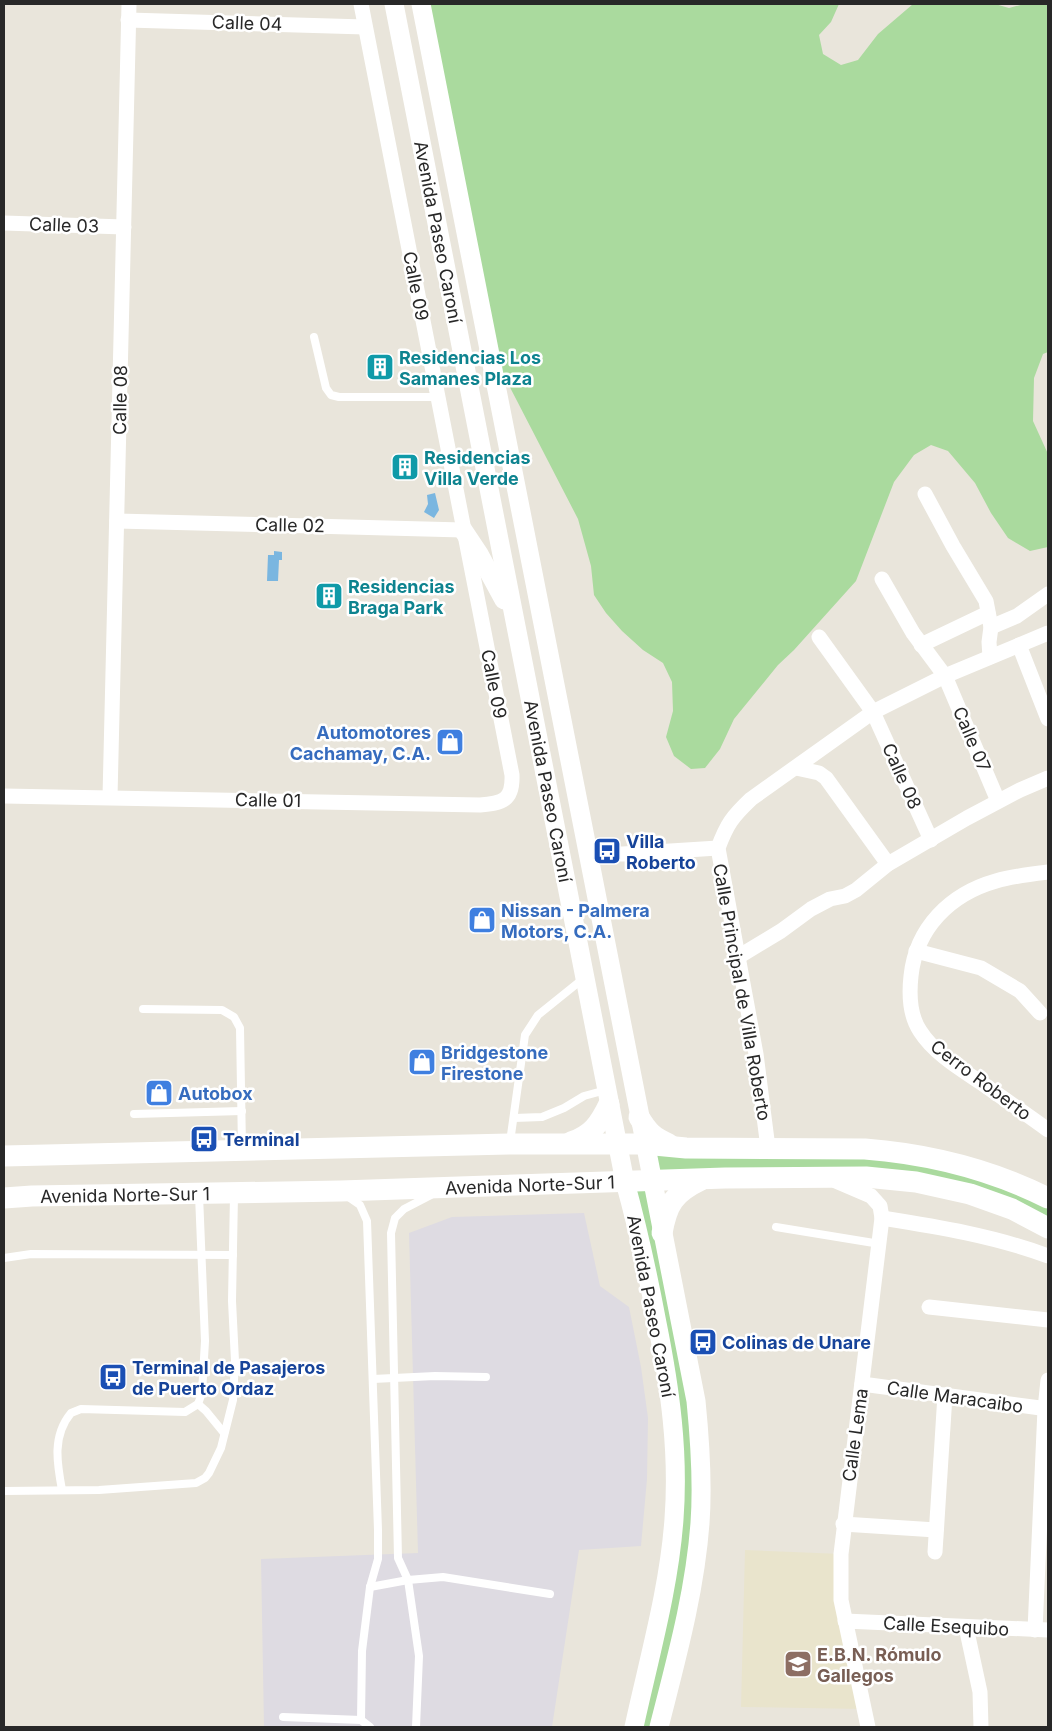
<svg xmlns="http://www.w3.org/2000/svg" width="1052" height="1731" font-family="Inter,sans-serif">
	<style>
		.industrial { fill: #dedbe2 }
		.education { fill: #e9e4cc }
		.green { fill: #aada9e }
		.water { fill: #7ab6e0 }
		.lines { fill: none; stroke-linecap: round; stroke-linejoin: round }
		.service { stroke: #fff; stroke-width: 8 }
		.minor { stroke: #fff; stroke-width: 15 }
		.tertiary { stroke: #fff; stroke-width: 19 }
		.secondary { stroke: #fff; stroke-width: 21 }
		.labels { text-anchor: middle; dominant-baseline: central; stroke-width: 5; stroke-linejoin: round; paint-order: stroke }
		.street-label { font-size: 18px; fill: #282828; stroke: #fff }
		.culture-label { font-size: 18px; font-weight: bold; fill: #0d838f; stroke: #fff; text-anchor: start }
		.shop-label { font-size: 18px; font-weight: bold; fill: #366cbe; stroke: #fff; text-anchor: start }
		.transit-label { font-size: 18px; font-weight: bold; fill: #164399; stroke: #fff; text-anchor: start }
		.education-label { font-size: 18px; font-weight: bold; fill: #785e54; stroke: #fff; text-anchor: start }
	</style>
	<rect width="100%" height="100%" fill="#e9e5db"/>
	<!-- industrial -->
	<polygon class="industrial" points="584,1213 600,1286 629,1307 641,1367 648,1418 647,1479 641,1546 579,1550 552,1727 264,1727 261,1559 418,1553 409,1233 452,1217"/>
	<!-- education -->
	<polygon class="education" points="745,1550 841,1554 864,1709 741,1707"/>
	<!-- green -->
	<g class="green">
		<polygon points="421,4 839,4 831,22 819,35 823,54 841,65 858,60 878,34 913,4 995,4 1009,8 1024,4 1048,4 1048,352 1043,354 1034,378 1033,421 1048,454 1048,547 1030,551 1008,538 991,513 975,483 948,451 931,445 914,455 894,482 856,581 794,650 778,665 734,719 720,749 705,768 691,769 674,756 666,737 673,711 672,682 663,663 643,650 622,631 606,613 594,595 591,566 578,519 487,343"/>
		<polygon points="644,1144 865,1149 1048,1198 1048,1228 945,1188 652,1181 696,1401 701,1496 659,1727 634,1727 655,1637 675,1455 625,1182 652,1181"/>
	</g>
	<!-- water -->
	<g class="water">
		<polygon points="435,493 439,510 434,518 424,512 428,504 427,495"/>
		<polygon points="274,551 282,552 282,560 279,560 278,581 267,581 268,555 274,555"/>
	</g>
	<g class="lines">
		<!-- service -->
		<g class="service">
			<polyline points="314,337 326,388 331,395 339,397 437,397"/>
			<polyline points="143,1009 222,1010 234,1017 240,1028 242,1149"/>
			<polyline points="134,1114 242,1111"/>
			<polyline points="514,1118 542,1117 564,1108 584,1096 606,1090"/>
			<polyline points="510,1142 525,1035 538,1015 584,978"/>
			<polyline points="347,1196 360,1205 367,1221 378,1530 378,1559 370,1587 362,1651 361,1720 370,1727"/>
			<polyline points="776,1227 880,1244"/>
			<polyline points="4,1258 31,1254 233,1255"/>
			<polyline points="373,1379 435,1376 486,1377"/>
			<polyline points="198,1404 206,1411 224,1433"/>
			<path d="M62,1490C57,1463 52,1436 71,1413L81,1409L185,1412L198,1404L202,1393L205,1341L199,1195"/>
			<polyline points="4,1491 99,1490 196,1483 205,1478 209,1473 221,1448 233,1400 235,1361 232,1301 234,1195"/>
			<polyline points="370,1587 408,1580 443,1577 550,1594"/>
			<polyline points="283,1717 361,1720"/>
			<polyline points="416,1727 419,1656 408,1580 398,1558 391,1233 395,1218 404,1209 431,1195"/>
		</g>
		<!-- minor -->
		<g class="minor">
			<polyline points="128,20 365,27"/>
			<polyline points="4,223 124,227"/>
			<polyline points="925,494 953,546 986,601 991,627 989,642 990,657"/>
			<polyline points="117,521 463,530"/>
			<polyline points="882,579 913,633 945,676 998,801"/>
			<polyline points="991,627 1017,616 1048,594"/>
			<polyline points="819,637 873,712 931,840"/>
			<polyline points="921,645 988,613"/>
			<polyline points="1019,645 1048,719"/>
			<polyline points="796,768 819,773 826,778 888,864"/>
			<path d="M4,796L480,805C502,803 513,801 512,775L361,4"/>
			<polyline points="110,797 129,4"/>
			<polyline points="587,854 623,854 718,848"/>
			<path d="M1048,872C1031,874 1013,876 996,881C950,894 916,928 911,976C909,994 910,1016 920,1031C934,1053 959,1068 980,1082C1003,1098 1026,1114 1048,1130"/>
			<polyline points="916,951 981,968 1020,991 1040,1013"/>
			<polyline points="738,957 781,931 811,909 830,899 845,896 856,890 888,864 967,818 1020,790 1048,778"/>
			<path d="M768,1148L756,1054L718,848C727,824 732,817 751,799L873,712L945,676L1048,633"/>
			<polyline points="836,1181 871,1196 880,1206 882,1218 841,1554 841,1600 868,1727"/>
			<path d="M882,1218C939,1227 994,1236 1048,1256"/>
			<polyline points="929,1307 1048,1320"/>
			<polyline points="862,1384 1048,1409"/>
			<polyline points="843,1524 936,1530"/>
			<polyline points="935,1552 945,1395"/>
			<polyline points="845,1621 1048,1630"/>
			<polyline points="966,1627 980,1692 981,1727"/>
			<polyline points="1035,1630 1045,1409 1048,1380"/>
		</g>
		<!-- tertiary -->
		<g class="tertiary">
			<path d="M394,4L625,1182C638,1229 648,1275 657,1323C670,1388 679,1452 674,1519C669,1589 649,1658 634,1727"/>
			<path d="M421,4L696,1401C700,1441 703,1482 700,1523C695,1592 676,1660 659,1727"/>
			<polyline points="463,530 479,554 504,600"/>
		</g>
		<!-- secondary -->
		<g class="secondary">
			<path d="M639,1117C648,1132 653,1137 669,1144"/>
			<path d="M571,1142C592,1135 600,1123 609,1104"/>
			<path d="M4,1156L509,1144H644L686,1148L865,1149C929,1154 990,1169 1048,1198"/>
			<polyline points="4,1198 32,1196 341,1191 725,1178 866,1177 916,1182 970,1194 1012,1209 1048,1228"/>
			<path d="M662,1233C667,1204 674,1193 701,1180"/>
		</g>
	</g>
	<!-- icons -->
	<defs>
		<symbol id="building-square" viewBox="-11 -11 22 22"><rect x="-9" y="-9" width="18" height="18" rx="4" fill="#0f9aa8" stroke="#fff"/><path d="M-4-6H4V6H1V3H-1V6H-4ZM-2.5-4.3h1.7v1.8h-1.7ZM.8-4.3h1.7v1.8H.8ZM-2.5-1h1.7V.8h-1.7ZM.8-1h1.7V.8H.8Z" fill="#fff"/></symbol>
		<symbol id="shop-square" viewBox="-11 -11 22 22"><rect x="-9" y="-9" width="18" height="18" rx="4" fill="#3f7fe0" stroke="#fff"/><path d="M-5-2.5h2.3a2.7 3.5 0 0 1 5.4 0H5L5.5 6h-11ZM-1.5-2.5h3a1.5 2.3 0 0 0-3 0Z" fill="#fff"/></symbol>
		<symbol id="bus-square" viewBox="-11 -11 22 22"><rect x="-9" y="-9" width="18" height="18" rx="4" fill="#1a4fb4" stroke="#fff"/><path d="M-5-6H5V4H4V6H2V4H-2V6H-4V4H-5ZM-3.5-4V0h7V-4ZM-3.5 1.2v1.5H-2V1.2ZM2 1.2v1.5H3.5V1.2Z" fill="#fff"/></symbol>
		<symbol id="school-square" viewBox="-11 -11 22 22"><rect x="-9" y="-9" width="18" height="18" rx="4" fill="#8d6e63" stroke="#fff"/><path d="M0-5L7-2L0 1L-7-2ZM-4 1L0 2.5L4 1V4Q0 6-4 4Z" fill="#fff"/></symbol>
	</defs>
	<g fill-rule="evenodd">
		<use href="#building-square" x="364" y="351" width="32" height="32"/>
		<use href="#building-square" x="389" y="451" width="32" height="32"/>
		<use href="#building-square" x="313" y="580" width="32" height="32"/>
		<use href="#shop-square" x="434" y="726" width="32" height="32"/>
		<use href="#bus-square" x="591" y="835" width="32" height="32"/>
		<use href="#shop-square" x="466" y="904" width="32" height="32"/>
		<use href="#shop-square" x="406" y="1046" width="32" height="32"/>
		<use href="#shop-square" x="143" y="1077" width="32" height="32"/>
		<use href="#bus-square" x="188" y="1123" width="32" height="32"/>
		<use href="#bus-square" x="687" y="1326" width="32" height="32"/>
		<use href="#bus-square" x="97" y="1361" width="32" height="32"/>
		<use href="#school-square" x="782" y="1648" width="32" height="32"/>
	</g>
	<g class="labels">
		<!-- street labels -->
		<g class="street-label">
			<text transform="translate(247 23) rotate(2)">Calle 04</text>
			<text transform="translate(64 225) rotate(2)">Calle 03</text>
			<text transform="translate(438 232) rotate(79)">Avenida Paseo Caroní</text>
			<text transform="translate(416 286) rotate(79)">Calle 09</text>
			<text transform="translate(120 400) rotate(-89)">Calle 08</text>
			<text transform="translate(290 525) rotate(1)">Calle 02</text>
			<text transform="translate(494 684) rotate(79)">Calle 09</text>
			<text transform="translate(972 739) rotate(67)">Calle 07</text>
			<text transform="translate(902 776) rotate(66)">Calle 08</text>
			<text transform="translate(548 791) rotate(79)">Avenida Paseo Caroní</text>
			<text transform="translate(268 800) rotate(1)">Calle 01</text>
			<text transform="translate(742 992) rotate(80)">Calle Principal de Villa Roberto</text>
			<text transform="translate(981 1080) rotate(37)">Cerro Roberto</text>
			<text transform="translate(530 1185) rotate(-2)">Avenida Norte-Sur 1</text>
			<text transform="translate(125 1195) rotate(-1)">Avenida Norte-Sur 1</text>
			<text transform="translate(651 1306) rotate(79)">Avenida Paseo Caroní</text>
			<text transform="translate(955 1397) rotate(8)">Calle Maracaibo</text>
			<text transform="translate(855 1435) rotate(-82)">Calle Lema</text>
			<text transform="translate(946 1626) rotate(3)">Calle Esequibo</text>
		</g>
		<!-- culture labels -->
		<g class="culture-label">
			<text x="399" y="357">Residencias Los<tspan x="399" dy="21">Samanes Plaza</tspan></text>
			<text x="424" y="457">Residencias<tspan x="424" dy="21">Villa Verde</tspan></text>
			<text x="348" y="586">Residencias<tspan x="348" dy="21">Braga Park</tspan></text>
		</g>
		<!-- shop labels -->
		<g class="shop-label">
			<text x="431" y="732" text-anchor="end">Automotores<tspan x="431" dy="21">Cachamay, C.A.</tspan></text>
			<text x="501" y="910">Nissan - Palmera<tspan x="501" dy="21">Motors, C.A.</tspan></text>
			<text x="441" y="1052">Bridgestone<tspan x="441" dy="21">Firestone</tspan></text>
			<text x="178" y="1093">Autobox</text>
		</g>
		<!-- transit labels -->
		<g class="transit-label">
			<text x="626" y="841">Villa<tspan x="626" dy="21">Roberto</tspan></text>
			<text x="223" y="1139">Terminal</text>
			<text x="722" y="1342">Colinas de Unare</text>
			<text x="132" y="1367">Terminal de Pasajeros<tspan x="132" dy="21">de Puerto Ordaz</tspan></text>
		</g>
		<!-- education labels -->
		<g class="education-label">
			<text x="817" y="1654">E.B.N. Rómulo<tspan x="817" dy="21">Gallegos</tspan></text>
		</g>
	</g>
	<!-- border -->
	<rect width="1052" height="1731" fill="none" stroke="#282828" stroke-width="10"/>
</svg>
